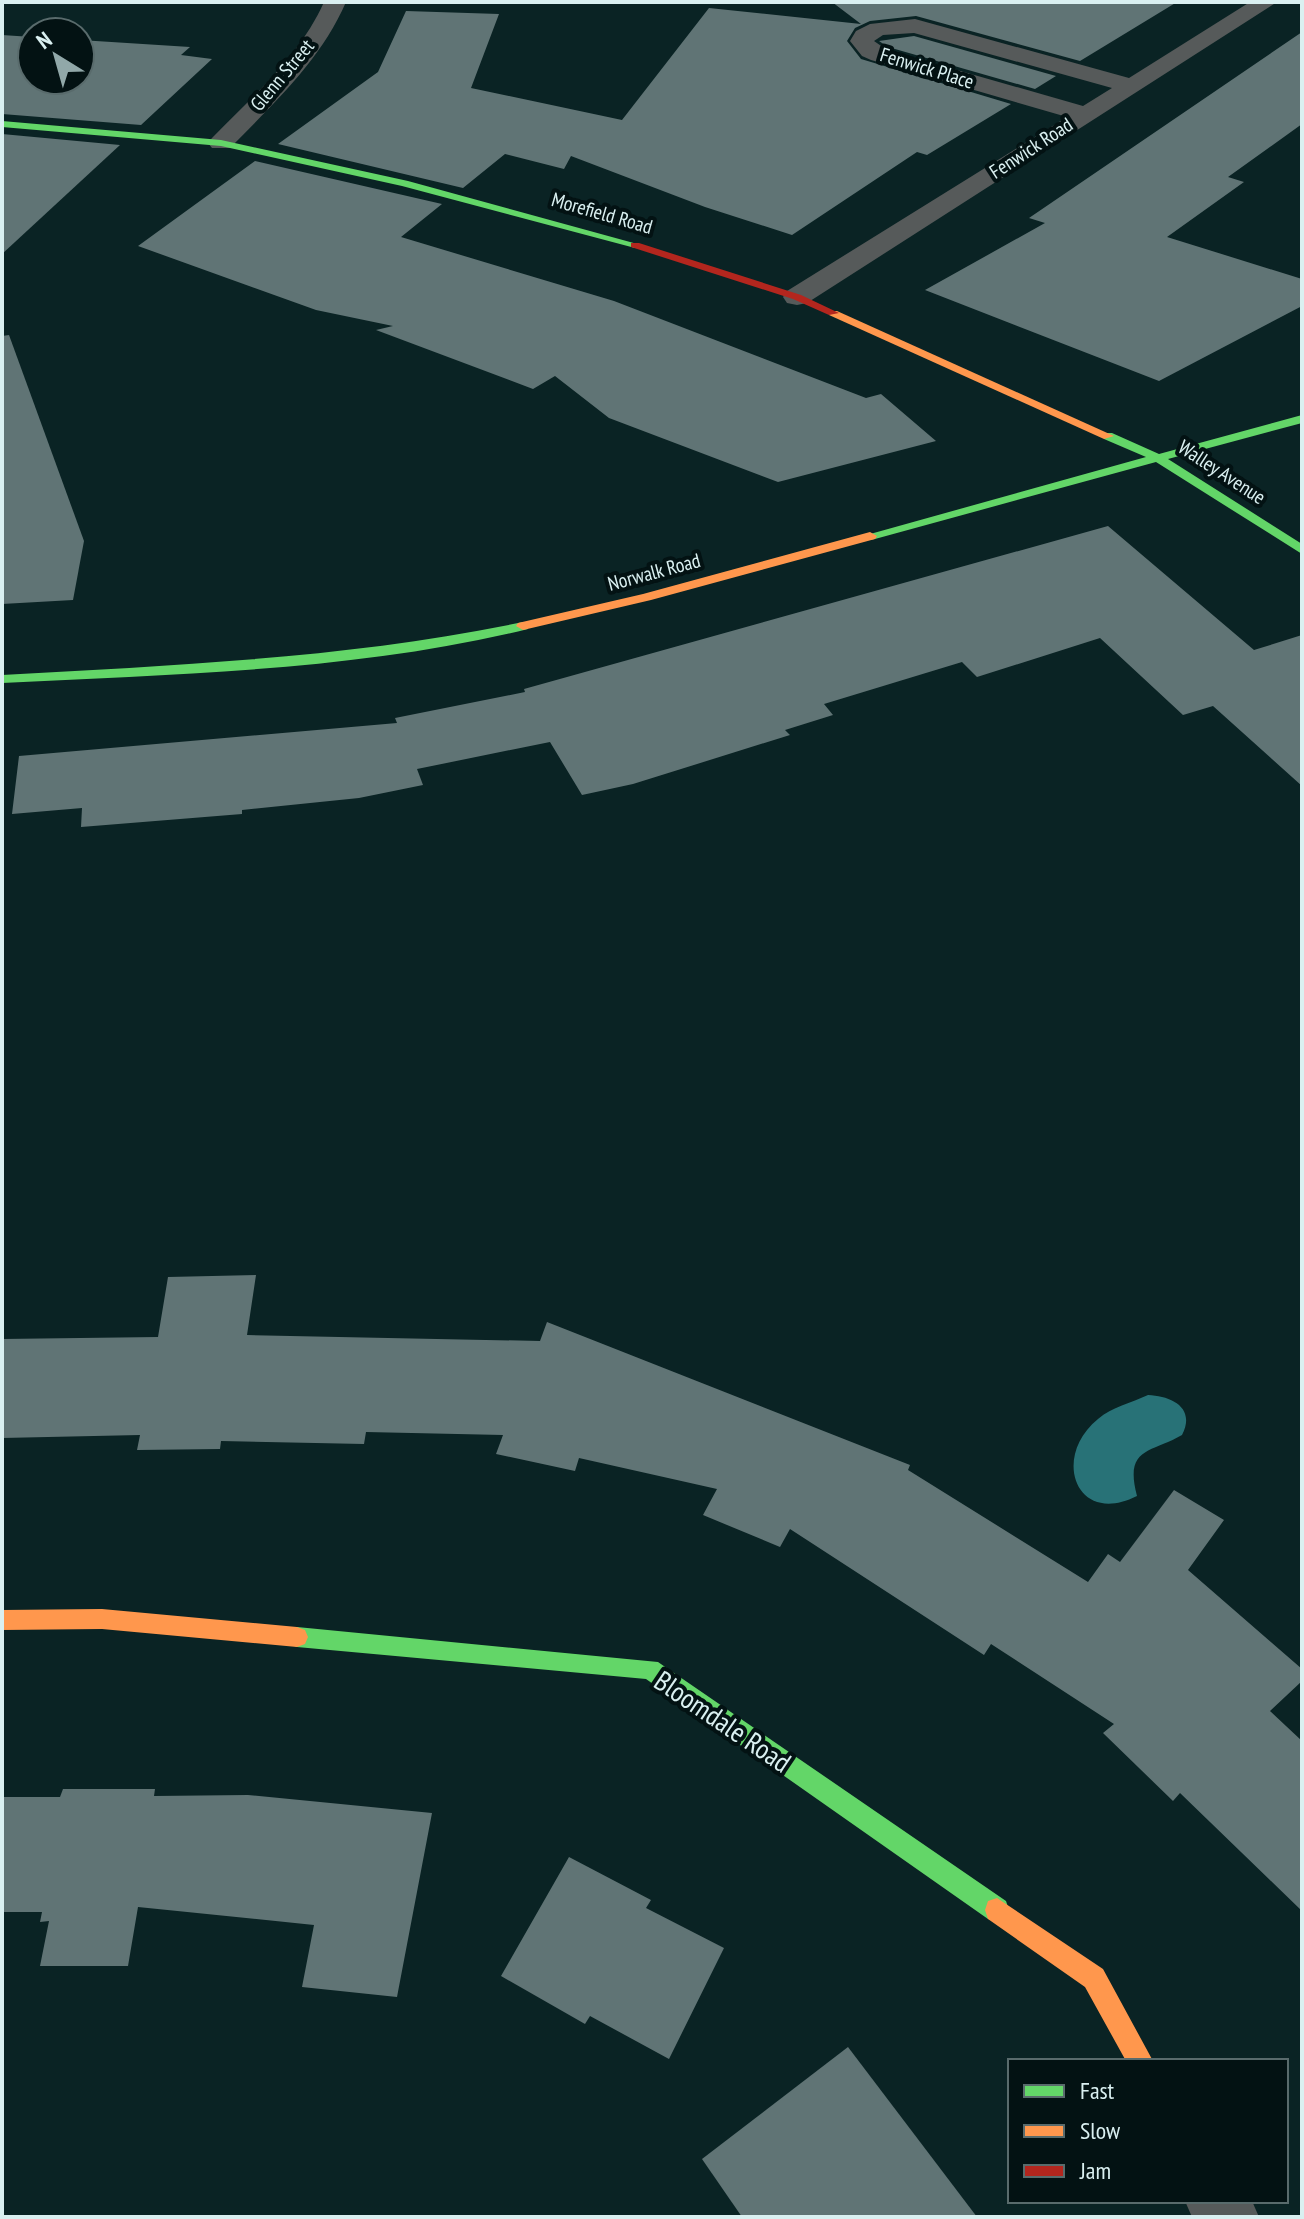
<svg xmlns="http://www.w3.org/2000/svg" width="1304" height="2219" font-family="'PT Sans Narrow',sans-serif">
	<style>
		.water { fill: #287277 }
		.building { fill: #607475 }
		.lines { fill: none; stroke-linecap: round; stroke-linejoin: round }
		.street { fill: #565a5a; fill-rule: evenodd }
		.fast { fill: #63d668; fill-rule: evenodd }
		.slow { fill: #ff974d; fill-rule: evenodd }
		.jam { fill: #b3261e; fill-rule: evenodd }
		.labels { text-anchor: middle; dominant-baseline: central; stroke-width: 8; stroke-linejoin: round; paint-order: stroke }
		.far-street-label { font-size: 20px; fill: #daf0f1; stroke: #031213 }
		.near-street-label { font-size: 28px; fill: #daf0f1; stroke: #031213 }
	</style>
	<rect width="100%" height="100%" fill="#0a2324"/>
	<!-- water -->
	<path class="water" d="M1148,1395C1172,1396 1196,1408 1182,1435C1151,1453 1124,1447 1137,1496C1076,1527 1051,1457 1098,1419C1112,1407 1131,1403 1148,1395Z"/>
	<!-- building -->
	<g class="building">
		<polygon points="832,2 1177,2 1080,61 916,16 870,21 855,28 847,41 861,59 1011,104 927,155 917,152 792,235 705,207 571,156 564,169 505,154 463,188 278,144 378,72 406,11 499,14 471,88 622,120 709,8 861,24"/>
		<polygon points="1302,32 1302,124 1228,177 1244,182 1167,237 1302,279 1302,306 1159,381 925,290 1045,223 1029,218"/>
		<polygon points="2,35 32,37 32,80 80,80 80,40 190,47 181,55 212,59 141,125 2,114"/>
		<polygon points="914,36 1056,76 1035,89 888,47 879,41"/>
		<polygon points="2,134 120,145 2,254"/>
		<polygon points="255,161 442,204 401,237 614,301 866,398 881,394 936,441 778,482 609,418 555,376 533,389 376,330 393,326 316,310 138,246"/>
		<polygon points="9,335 84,541 73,600 2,604 2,336"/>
		<polygon points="1108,526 1254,650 1302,635 1302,786 1213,706 1183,715 1100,638 977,677 962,662 824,704 833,715 785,730 790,735 633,784 582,795 550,742 417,769 423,785 359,798 242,810 242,814 81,827 82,808 12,814 19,756 397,723 395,718 525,692 524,689"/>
		<polygon points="256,1275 247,1335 540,1341 547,1322 910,1465 908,1470 1088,1582 1108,1554 1120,1562 1174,1490 1224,1520 1188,1570 1302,1669 1302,1681 1270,1711 1302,1741 1302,1911 1180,1793 1173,1801 1103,1733 1114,1724 991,1644 984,1655 790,1529 780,1547 703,1515 717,1489 579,1458 575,1471 496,1454 503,1435 366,1432 364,1444 221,1441 220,1449 137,1450 140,1435 2,1438 2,1339 158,1337 168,1277"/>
		<polygon points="63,1789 155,1789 154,1796 248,1795 432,1813 397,1997 302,1987 314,1925 138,1907 128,1966 40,1966 49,1921 40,1922 42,1912 2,1912 2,1797 60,1797"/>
		<polygon points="569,1857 651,1900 646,1908 724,1948 669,2059 590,2016 585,2024 501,1976"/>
		<polygon points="848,2047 977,2217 742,2217 702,2159"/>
	</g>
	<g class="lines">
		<!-- street -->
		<g class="street">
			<path d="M324,2H346C321,60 273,104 230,148H212L208,143L212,138C253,96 300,56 324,2Z"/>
			<path d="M1250,2H1277L807,303L797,305L787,303L783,297L787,291L1067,117L871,60L862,56L850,41L856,31L870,24L915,19L1129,78ZM914,33L1112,88L1083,106L887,50L874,41L883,35Z"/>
			<polygon points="1185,2201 1252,2201 1259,2217 1192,2217"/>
		</g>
		<!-- fast -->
		<g class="fast">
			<polygon points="2,121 221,140 408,181 641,245 635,248 402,186 221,146 2,127"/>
			<polygon points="1302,415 1302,423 1168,459 1302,544 1302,554 1156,462 875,539 870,540 863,536 1146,457 1104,439 1104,433 1112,433 1159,454"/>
			<path d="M523,622L528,623V629C356,671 178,674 2,683V675C177,665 351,658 523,622Z"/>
			<polygon points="297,1627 658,1662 1006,1901 1009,1910 1006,1919 997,1922 988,1919 646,1679 297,1647 289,1644 286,1637 289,1630"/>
		</g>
		<!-- slow -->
		<g class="slow">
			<polygon points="829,311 837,311 1114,436 1104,439 829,315"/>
			<polygon points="870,532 877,536 875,539 651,600 523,630 516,626 518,623 643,594"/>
			<polygon points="102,1609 297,1627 305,1630 308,1637 305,1644 297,1647 102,1629 2,1630 2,1610"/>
			<polygon points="997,1898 1103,1969 1153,2061 1126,2061 1085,1987 988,1919 985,1910 988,1901"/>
		</g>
		<!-- jam -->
		<polygon class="jam" points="631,243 639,243 801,295 839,313 829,315 793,299 631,247"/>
	</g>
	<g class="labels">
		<!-- far-street labels -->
		<g class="far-street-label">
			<text transform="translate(927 68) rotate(17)">Fenwick Place</text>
			<text transform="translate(282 75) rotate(-50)">Glenn Street</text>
			<text transform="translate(1031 148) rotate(-33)">Fenwick Road</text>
			<text transform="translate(602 213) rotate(16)">Morefield Road</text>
			<text transform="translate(1222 472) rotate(33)">Walley Avenue</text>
			<text transform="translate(654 572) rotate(-15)">Norwalk Road</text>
		</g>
		<!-- near-street labels -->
		<g class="near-street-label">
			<text transform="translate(723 1721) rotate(34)">Bloomdale Road</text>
		</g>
	</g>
	<!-- border -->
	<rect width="1304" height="2219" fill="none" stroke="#daf0f1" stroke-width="8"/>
	<!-- legend -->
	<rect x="1008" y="2059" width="280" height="144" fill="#031213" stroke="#596b6c" stroke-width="2"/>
	<rect x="1024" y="2085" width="40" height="12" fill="#63d668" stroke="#596b6c" stroke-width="2"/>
	<text x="1080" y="2099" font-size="24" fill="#daf0f1">Fast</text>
	<rect x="1024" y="2125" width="40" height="12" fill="#ff974d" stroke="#596b6c" stroke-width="2"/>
	<text x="1080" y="2139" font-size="24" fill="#daf0f1">Slow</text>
	<rect x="1024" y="2165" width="40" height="12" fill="#b3261e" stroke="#596b6c" stroke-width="2"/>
	<text x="1080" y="2179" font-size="24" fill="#daf0f1">Jam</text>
	<!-- north arrow -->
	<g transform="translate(56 56) rotate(323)"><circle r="38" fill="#031213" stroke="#596b6c" stroke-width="2"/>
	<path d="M0-6L14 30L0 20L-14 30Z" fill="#91a8a9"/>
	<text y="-12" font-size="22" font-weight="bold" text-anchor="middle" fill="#daf0f1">N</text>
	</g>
</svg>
